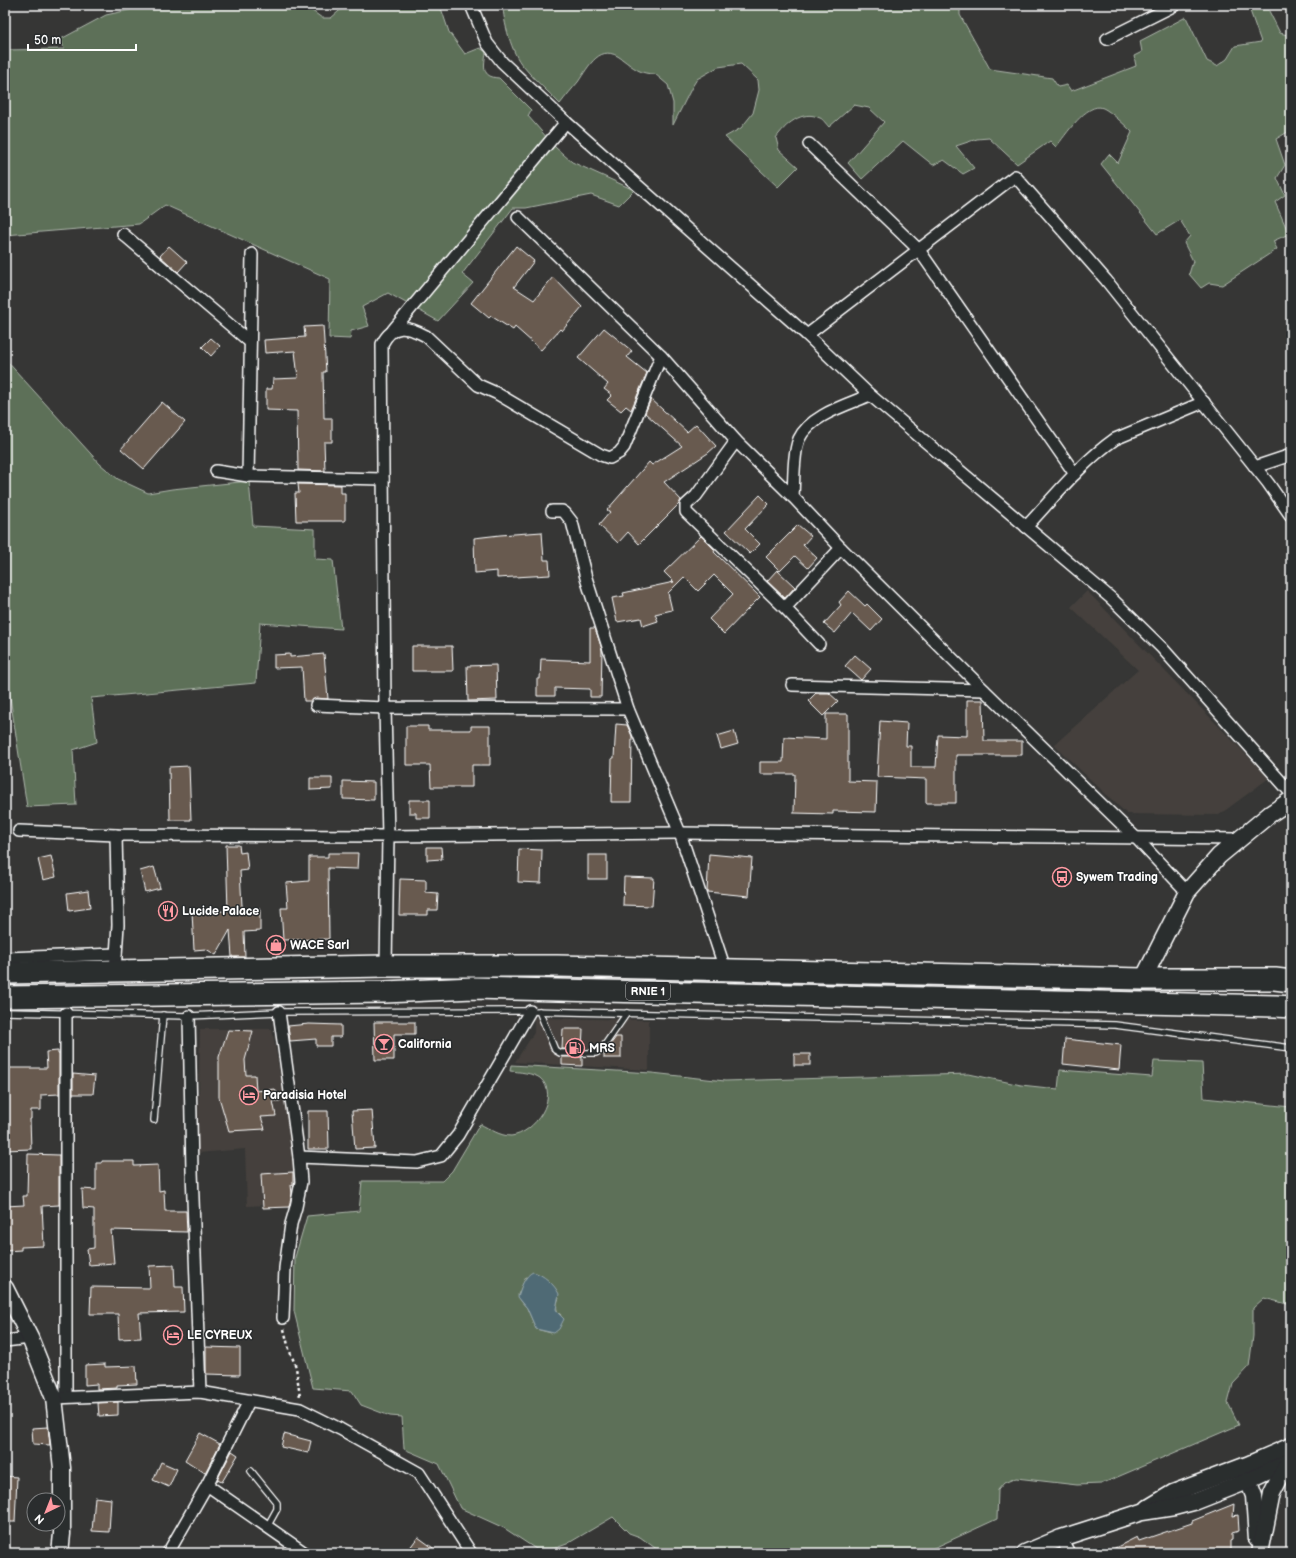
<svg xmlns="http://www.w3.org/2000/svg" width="1296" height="1558" font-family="'Balsamiq Sans',sans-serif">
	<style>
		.built { fill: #45413d }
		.green { fill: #5d6f59; stroke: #aeb7ac; fill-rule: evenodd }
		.water { fill: #4f6b74; stroke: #95a6ac }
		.building { fill: #685a4f; stroke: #fff }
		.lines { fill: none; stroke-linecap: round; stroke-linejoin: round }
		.lane-casing { stroke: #fff; stroke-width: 8 }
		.street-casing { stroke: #fff; stroke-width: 14 }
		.secondary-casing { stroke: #fff; stroke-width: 19 }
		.highway-casing { stroke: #fff; stroke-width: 24 }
		.path { stroke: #fff; stroke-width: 2.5; stroke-dasharray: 3 3; stroke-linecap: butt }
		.lane { stroke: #2a2d2e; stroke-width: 5.5 }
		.street { stroke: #2a2d2e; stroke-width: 11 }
		.secondary { stroke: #2a2d2e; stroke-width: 16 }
		.highway { stroke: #2a2d2e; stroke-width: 21 }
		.labels { text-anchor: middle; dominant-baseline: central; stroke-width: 3; stroke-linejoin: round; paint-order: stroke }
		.shield { fill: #2a2d2e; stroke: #bfc0c0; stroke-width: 1 }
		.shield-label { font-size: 11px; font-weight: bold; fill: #fff }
		.poi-label { font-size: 12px; font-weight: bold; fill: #fff; stroke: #2a2d2e; text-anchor: start }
	</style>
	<rect width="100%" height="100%" fill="#363635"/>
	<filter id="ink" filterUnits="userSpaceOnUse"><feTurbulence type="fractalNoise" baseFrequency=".025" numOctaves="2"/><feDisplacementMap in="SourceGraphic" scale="8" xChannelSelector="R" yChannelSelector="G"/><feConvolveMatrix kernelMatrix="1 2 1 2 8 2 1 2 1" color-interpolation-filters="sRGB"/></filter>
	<g filter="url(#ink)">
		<!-- built -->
		<g class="built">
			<polygon points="1087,591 1269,778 1219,815 1127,814 1054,745 1138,670 1071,607"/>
			<polygon points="534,1018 649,1020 649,1070 515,1062 534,1033"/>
			<polygon points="200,1029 272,1029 290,1128 298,1203 247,1206 245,1149 198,1153"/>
		</g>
		<!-- green -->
		<g class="green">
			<path d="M141,5H304L322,18H331L346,5H440L449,32L465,54L480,48L486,52C484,66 481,77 499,78L531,110L528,116L555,147L572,162L634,190L619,205L591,195L526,208H513L462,274L473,283L438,321L388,293L362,307L369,326L351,331L350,339L329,338L330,279L165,205L139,224L5,235V50L64,49L61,39L106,15L129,10Z"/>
			<path d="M503,5H960V15L990,69L1052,78L1058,87L1067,85L1071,91L1136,66L1134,56L1142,52L1140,41L1186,17L1207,61L1217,66L1227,59L1235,46L1261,42L1248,5H1266L1280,33L1291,36V130L1276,139L1285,165L1277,178L1285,195L1275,202L1289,234L1273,241L1277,249L1222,285L1209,283L1201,288L1189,274L1193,261L1184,243L1190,236L1180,220L1157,234L1101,164L1109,154L1118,163L1132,132C1126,126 1110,111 1103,108C1087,101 1065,136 1056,147L1050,141L1017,164L989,138L977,139L956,146L974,168L963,174L944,160L933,165L903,141L862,179L848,163L884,122L869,108L854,105L829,127C826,124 823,119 820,118C802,109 785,125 776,138L779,150L798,167L778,187L725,137L741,128L753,113L759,90L758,80L741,64L718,67L697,79L692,87L673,125V103L668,85L655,74C640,74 634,68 622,59C600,42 589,66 578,82C572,89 566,96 560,104C548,91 534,80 523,66C512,54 503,21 503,5Z"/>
			<polygon points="5,359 100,464 118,479 148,493 172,489 249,481 253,526 315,529 315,559 333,560 341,629 260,623 256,683 91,698 97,742 73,750 76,805 27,807 5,665"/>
			<path d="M1154,1061L1202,1063L1204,1098L1291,1107V1305L1264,1298L1253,1308V1336L1249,1367L1233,1384L1228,1403L1239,1425L1101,1484L1077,1485L1016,1478L1004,1483L998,1490L997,1519L923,1553H908L899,1551L878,1553H662L640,1537L629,1533L613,1517L567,1544L542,1553L504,1528L460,1508L439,1464L404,1449L402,1417L390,1416L361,1405L352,1391L313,1388L294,1311L295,1257L307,1216L359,1211L362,1181H442L452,1171L480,1124C490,1129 500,1136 511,1136C534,1134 561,1096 540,1078C533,1073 519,1072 510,1071L511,1065L652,1073L725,1081L969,1074L1021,1085L1058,1089L1060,1070L1152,1077ZM526,1277L559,1298C556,1305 555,1311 561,1315L551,1333L536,1329L527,1308L521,1301L518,1295Z"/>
		</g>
		<!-- water -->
		<path class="water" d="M533,1272C543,1274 555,1285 559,1294L556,1309L558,1313L564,1319L559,1329L554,1333L536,1329L527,1308L518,1297C520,1289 525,1275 533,1272Z"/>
		<!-- building -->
		<g class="building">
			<polygon points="169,246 187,262 178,272 160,256"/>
			<polygon points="516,246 534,261 514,287 534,300 553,277 582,307 562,331 560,329 541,350 515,327 513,330 491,316 489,318 471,303"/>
			<polygon points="323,326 326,372 323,372 324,418 332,418 332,442 324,442 325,471 298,470 297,411 266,410 266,389 272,389 273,379 298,378 295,351 265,353 264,340 305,337 304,327"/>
			<polygon points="604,328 632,351 627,357 647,373 631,410 626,406 621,411 607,400 612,395 604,389 608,384 578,358"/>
			<polygon points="211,338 220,346 211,356 202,347"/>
			<polygon points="651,399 687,432 696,424 716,446 708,453 664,482 681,500 679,504 639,544 628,532 618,543 599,525 610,512 607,510 649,462 652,465 682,446 645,413"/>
			<polygon points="162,402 185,422 144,469 121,449"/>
			<polygon points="298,484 341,485 341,493 345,493 345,521 296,521 295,493 299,493"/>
			<polygon points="760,495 769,504 745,529 760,544 750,554 726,531"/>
			<polygon points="798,525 811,536 803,545 817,558 808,568 795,556 780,571 766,557"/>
			<polygon points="542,532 544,560 549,560 550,575 497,578 497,571 475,573 474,538 500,535"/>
			<polygon points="701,536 715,550 714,552 760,597 748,609 724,634 709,619 733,594 714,575 698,591 684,577 668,593 672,610 655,614 658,621 643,626 641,618 617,622 612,598 624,596 623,593 674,582 664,572"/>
			<polygon points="777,570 795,587 785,598 767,581"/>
			<polygon points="849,591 865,606 867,604 882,619 871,631 852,613 835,633 824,624 841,605 839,602"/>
			<polygon points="590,628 595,628 602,649 601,697 590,697 590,689 555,688 555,696 537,696 537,679 540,679 541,659 590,661"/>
			<polygon points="412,646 452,646 453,671 412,671"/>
			<polygon points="290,654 290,657 324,654 328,699 316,698 311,701 304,701 302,667 274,668 274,655"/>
			<polygon points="855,655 871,669 861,680 845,666"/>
			<polygon points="496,665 497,700 468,701 467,666"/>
			<polygon points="816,693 829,693 838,701 823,716 808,701"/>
			<polygon points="967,700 983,700 984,741 1022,741 1022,755 956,755 956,803 926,803 926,779 877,777 880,721 907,723 906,746 911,746 911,767 936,767 938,735 967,736"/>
			<polygon points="826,714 848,714 848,781 877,782 876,812 833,811 833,814 794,813 795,774 760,774 760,762 783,762 784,737 826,739"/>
			<polygon points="616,724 627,725 632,736 631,802 611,802 612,758 614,758"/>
			<polygon points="406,726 428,726 428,730 471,730 471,726 490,726 490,765 472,765 472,787 431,787 430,765 406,765"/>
			<polygon points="734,731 738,744 721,749 717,736"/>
			<polygon points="189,766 191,820 170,820 169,767"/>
			<polygon points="310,778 332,778 332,789 310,790"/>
			<polygon points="343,781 374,782 374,800 343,799"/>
			<polygon points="409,800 430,800 430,818 416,818 416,813 409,813"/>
			<polygon points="226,845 239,845 240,853 246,852 248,870 240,871 242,906 243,906 243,909 260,909 260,931 244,932 245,957 232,957 230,930 216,955 206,949 194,950 192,912 228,911"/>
			<polygon points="427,847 441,847 442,859 427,860"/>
			<polygon points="519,849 542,850 541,883 518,882"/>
			<polygon points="328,853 358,853 357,869 328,868 329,939 283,940 281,908 288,908 286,883 309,881 309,857 328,857"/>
			<polygon points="709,854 752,858 749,896 707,892"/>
			<rect x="588" y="855" width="19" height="24"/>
			<polygon points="51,856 56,877 43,880 38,859"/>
			<polygon points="154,867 160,888 145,892 140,871"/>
			<polygon points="624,877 654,878 652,906 623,905"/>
			<polygon points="400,879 426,880 426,893 438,894 437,910 428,910 428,915 399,915"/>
			<polygon points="88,890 90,908 69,911 67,893"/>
			<polygon points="374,1022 415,1022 415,1034 394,1034 394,1060 375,1060"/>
			<polygon points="309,1024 341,1025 341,1037 331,1037 331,1046 316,1046 316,1039 290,1041 288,1026"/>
			<polygon points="563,1029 583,1029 582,1049 562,1049"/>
			<polygon points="228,1030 253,1031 245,1060 246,1075 255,1075 256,1091 275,1089 280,1101 273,1101 276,1116 261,1117 265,1129 229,1131 219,1097 219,1057"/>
			<polygon points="616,1037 621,1037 621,1058 604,1058 604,1053"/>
			<polygon points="1065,1039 1121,1045 1119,1070 1063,1064"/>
			<polygon points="58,1051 58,1054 59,1054 59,1094 41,1095 41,1110 31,1110 31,1119 30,1119 31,1149 5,1150 5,1068 47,1068 46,1052"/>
			<rect x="794" y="1054" width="16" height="11"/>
			<polygon points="562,1057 582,1057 582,1066 562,1065"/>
			<polygon points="73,1074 95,1076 93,1094 73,1094"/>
			<polygon points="372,1110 375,1148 355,1149 352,1111"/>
			<polygon points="308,1111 328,1111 329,1149 308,1149"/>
			<polygon points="28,1154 59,1155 59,1205 42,1206 44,1246 21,1247 21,1250 5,1251 5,1206 24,1205 23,1196 27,1196"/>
			<polygon points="102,1161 134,1161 134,1166 158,1165 159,1191 164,1190 165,1211 186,1211 187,1232 111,1230 114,1263 89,1265 87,1249 94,1248 94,1209 83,1208 82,1189 96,1190 96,1163 102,1163"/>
			<polygon points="293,1172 293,1185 291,1185 292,1194 289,1207 263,1208 261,1174"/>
			<polygon points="174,1265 175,1287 183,1287 184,1312 139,1313 141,1338 119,1339 118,1314 90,1314 91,1287 150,1288 149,1266"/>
			<polygon points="206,1347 240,1348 240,1375 206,1374"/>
			<polygon points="105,1364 105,1367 136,1366 137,1384 117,1385 117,1388 97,1389 97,1384 85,1385 85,1365"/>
			<polygon points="118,1402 118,1415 99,1416 98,1403"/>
			<polygon points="48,1427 50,1445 33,1444 32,1428"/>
			<polygon points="200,1433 220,1444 205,1473 185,1460"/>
			<polygon points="284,1434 311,1441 308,1453 281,1447"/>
			<polygon points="232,1451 238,1455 222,1482 217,1480"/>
			<polygon points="161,1462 177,1469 169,1487 153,1480"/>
			<polygon points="5,1476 17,1477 15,1522 5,1522"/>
			<polygon points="95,1497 111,1499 109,1532 92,1531"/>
			<polygon points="1234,1504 1233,1516 1238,1515 1239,1531 1232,1533 1232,1540 1230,1541 1230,1553 1105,1553 1137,1537 1139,1541 1192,1523 1192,1521"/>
			<polygon points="418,1537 440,1553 406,1553"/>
		</g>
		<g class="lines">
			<defs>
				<g id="lane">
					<polyline points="539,1011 555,1050 560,1053 596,1053 602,1049 627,1013"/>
					<polyline points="5,1012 189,1016 279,1012 530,1011 1115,1025 1291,1048"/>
					<polyline points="154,1120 163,1015"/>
					<polyline points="251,1471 277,1503 277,1509 267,1527"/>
				</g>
				<g id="street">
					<polyline points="471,5 487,43 502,62 566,122 807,335 870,395 1112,599 1162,648 1291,793"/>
					<polyline points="1107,39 1175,5"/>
					<polyline points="809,144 919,250 1075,474"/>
					<polyline points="518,217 661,356 736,441 793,497 841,548 984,690 1137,839 1187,892"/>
					<polyline points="123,234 250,342"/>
					<polyline points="393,330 566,122"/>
					<polyline points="807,335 1015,176 1106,280 1268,483 1291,516"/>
					<polyline points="736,441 696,496 686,505 686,512 785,608 819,644"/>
					<polyline points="1255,467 1291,455"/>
					<polyline points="216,471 248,476 383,479"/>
					<polyline points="248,476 252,254"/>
					<path d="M793,497C794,481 793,454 799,439C810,415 847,405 870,395"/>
					<polyline points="552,511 562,511 565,513 572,522 586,578 628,709 680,833 725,969"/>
					<path d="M1026,527C1054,497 1081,463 1115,439L1204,402"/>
					<polyline points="785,608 841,548"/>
					<polyline points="792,685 984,690"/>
					<polyline points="316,705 385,708 628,709"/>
					<polyline points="19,831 116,835 388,836 680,833 1238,839"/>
					<polyline points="5,958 116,954"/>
					<path d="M386,966L388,836L385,708L382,344C393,323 407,326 426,336L478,385L496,393L601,455L610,458L619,453L624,447L661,356"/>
					<polyline points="115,971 118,925 116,835"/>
					<polyline points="279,1012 299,1157 301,1182 296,1207 291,1224 285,1268 283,1318"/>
					<polyline points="189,1016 192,1171 200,1392"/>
					<polyline points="299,1157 417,1162 441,1156 458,1135 530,1011"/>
					<polyline points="5,1341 30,1338"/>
					<polyline points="66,1397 66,1013"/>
					<polyline points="54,1398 200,1392 300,1409 340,1429 419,1473 471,1553"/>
					<polyline points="207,1485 305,1553"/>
					<polyline points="1061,1538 1069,1553"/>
					<polyline points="168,1553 207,1485 249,1401"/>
				</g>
				<g id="secondary">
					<polyline points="1143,979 1187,892 1219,856 1270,814 1291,800"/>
					<polyline points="5,1288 30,1338 54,1398 62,1468 62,1534 60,1553"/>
					<polyline points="1245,1472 1254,1496 1257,1539"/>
					<polyline points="1148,1508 1173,1493 1247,1465 1291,1446"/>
					<polyline points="1025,1553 1061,1538 1142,1512 1174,1507 1197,1501 1248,1481 1288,1462"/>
					<polyline points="1260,1553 1272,1493 1288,1462 1290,1461"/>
				</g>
				<g id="highway">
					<polyline points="5,973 386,966 557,966 1143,979 1275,979 1291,981"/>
					<polyline points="5,997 385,992 473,988 1276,1006 1291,1007"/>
				</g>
			</defs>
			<!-- lane casing -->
			<use href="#lane" class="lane-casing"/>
			<!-- street casing -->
			<use href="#street" class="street-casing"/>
			<!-- secondary casing -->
			<use href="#secondary" class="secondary-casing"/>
			<!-- highway casing -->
			<use href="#highway" class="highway-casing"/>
			<!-- path -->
			<polyline class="path" points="284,1329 289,1349 296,1367 300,1397"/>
			<!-- lane -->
			<use href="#lane" class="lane"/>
			<!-- street -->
			<use href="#street" class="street"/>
			<!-- secondary -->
			<use href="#secondary" class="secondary"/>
			<!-- highway -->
			<use href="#highway" class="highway"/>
		</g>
	</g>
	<!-- icons -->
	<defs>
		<symbol id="bus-ring" viewBox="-11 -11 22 22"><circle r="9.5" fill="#2a2d2e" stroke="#ff9aa2" stroke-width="1.5"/><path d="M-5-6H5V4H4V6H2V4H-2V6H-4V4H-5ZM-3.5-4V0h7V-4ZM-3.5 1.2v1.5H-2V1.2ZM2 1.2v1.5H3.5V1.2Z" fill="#ff9aa2"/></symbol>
		<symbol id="restaurant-ring" viewBox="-11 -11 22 22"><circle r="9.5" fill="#2a2d2e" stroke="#ff9aa2" stroke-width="1.5"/><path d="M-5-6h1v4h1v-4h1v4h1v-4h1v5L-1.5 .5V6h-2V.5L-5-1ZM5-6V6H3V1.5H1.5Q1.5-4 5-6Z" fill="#ff9aa2"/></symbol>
		<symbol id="shop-ring" viewBox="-11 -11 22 22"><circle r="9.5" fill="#2a2d2e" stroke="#ff9aa2" stroke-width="1.5"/><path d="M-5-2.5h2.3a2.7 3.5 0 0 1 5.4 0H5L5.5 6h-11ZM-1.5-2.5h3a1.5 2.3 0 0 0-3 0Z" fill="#ff9aa2"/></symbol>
		<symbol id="bar-ring" viewBox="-11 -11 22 22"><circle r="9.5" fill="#2a2d2e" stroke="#ff9aa2" stroke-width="1.5"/><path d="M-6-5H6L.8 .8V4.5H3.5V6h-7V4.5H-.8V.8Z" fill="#ff9aa2"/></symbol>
		<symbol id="fuel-ring" viewBox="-11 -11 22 22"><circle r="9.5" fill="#2a2d2e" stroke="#ff9aa2" stroke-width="1.5"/><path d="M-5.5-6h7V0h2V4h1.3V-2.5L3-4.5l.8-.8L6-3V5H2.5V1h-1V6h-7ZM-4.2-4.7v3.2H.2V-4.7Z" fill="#ff9aa2"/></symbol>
		<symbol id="hotel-ring" viewBox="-11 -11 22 22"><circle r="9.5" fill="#2a2d2e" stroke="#ff9aa2" stroke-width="1.5"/><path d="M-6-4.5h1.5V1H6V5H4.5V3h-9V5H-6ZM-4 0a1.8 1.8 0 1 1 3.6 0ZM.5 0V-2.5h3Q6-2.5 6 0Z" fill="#ff9aa2"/></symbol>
	</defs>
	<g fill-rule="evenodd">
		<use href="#bus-ring" x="1051" y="866" width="22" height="22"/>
		<use href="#restaurant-ring" x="157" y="900" width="22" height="22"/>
		<use href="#shop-ring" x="265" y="934" width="22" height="22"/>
		<use href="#bar-ring" x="373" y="1033" width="22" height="22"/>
		<use href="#fuel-ring" x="564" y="1037" width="22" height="22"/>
		<use href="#hotel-ring" x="238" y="1084" width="22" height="22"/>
		<use href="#hotel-ring" x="162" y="1324" width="22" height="22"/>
	</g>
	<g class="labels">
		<!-- shield labels -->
		<rect class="shield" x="626" y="982" width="44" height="18" rx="3"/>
		<g class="shield-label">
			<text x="648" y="991">RNIE 1</text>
		</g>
		<!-- poi labels -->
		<g class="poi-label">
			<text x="1076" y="877">Sywem Trading</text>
			<text x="182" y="911">Lucide Palace</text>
			<text x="290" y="945">WACE Sarl</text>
			<text x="398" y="1044">California</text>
			<text x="589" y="1048">MRS</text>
			<text x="263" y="1095">Paradisia Hotel</text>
			<text x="187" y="1335">LE CYREUX</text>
		</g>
	</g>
	<!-- margin -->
	<rect width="1296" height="1558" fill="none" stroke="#2a2d2e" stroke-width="20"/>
	<rect x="10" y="10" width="1276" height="1538" fill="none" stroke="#fff" stroke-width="1.5" filter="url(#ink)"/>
	<!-- north arrow -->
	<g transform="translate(46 1512) rotate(223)"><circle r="19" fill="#2a2d2e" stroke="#7f8182"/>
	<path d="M0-3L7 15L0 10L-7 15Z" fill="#ff9aa2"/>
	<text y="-6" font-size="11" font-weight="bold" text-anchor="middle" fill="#ffffff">N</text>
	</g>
	<!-- scale -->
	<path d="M28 44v6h108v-6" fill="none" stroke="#ffffff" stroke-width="2"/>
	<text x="34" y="44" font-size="12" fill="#ffffff" stroke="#2a2d2e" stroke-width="3" paint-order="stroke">50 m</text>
</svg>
